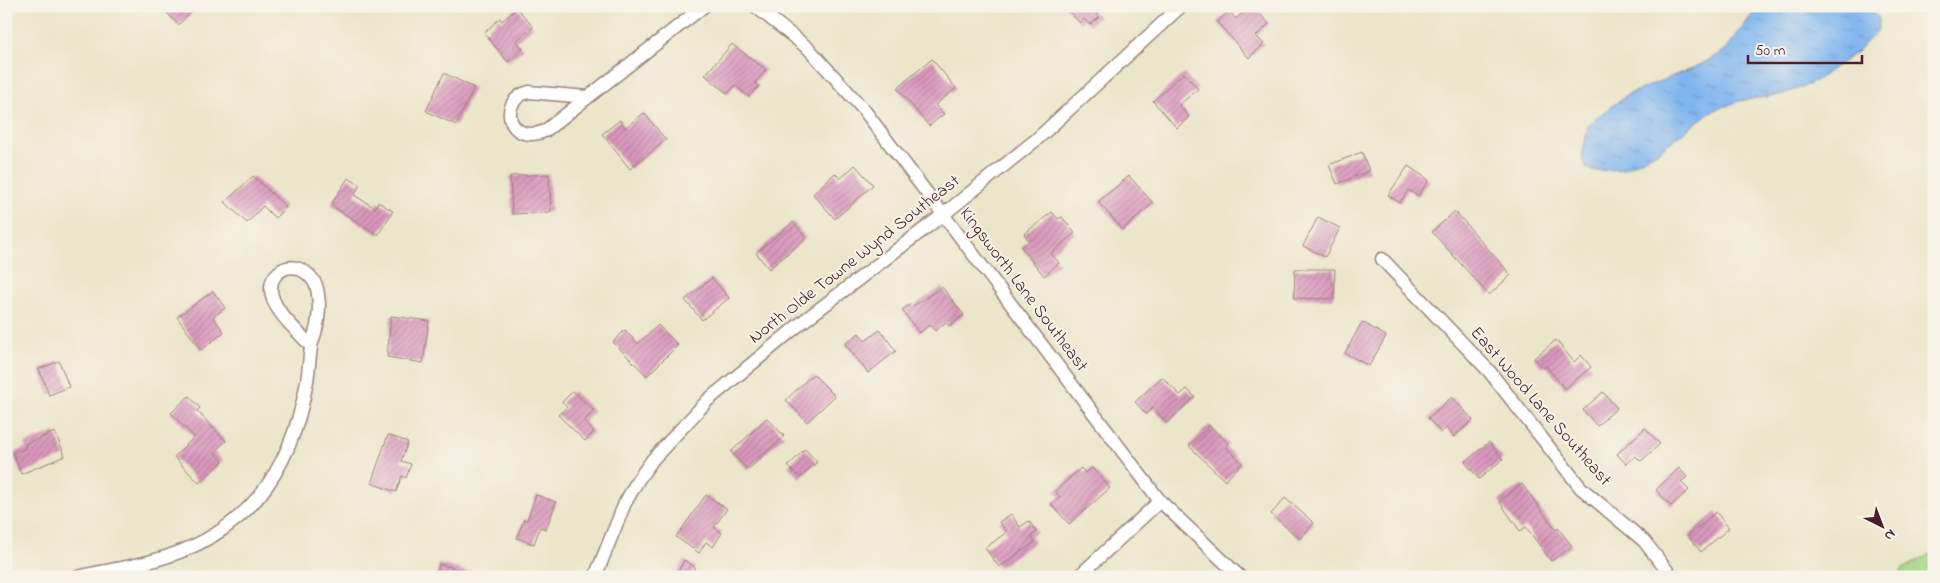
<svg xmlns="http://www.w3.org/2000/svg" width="1940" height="583" font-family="'Indie Flower',sans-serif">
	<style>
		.wetland { fill: url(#wetland-marsh); stroke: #787b58 }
		.water { fill: url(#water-ripples); stroke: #656a8d }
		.building { fill: url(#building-hatch) }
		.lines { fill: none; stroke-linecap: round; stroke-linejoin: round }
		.minor-casing { stroke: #9a827a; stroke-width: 15 }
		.minor { stroke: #fff; stroke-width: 12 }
		.labels { text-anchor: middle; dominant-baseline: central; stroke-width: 4; stroke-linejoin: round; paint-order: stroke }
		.street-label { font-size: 18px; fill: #4a1f2b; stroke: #f7f3e8 }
	</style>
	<defs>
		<pattern id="wetland-marsh" width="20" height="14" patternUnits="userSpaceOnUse" patternTransform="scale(1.25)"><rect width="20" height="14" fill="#a6d786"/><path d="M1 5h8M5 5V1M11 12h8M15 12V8" fill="none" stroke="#90b874"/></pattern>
		<pattern id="water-ripples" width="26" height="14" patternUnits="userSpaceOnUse" patternTransform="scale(1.25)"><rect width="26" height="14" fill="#80b6ef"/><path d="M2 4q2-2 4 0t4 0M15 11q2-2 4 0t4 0" fill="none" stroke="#6b93c2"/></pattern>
		<pattern id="building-hatch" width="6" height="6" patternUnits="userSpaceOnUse" patternTransform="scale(1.25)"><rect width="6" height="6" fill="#da97bd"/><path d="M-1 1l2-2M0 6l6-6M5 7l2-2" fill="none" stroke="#b37b9a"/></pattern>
	</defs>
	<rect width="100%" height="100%" fill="#f7f3e8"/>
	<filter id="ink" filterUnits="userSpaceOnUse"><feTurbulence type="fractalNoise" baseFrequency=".02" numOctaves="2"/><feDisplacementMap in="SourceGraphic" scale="10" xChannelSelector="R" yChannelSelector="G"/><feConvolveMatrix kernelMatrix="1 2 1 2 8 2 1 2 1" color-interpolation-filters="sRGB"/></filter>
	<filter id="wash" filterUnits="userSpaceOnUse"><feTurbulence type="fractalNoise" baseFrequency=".0096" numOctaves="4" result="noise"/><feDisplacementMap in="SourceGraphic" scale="20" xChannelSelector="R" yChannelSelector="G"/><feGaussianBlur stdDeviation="1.12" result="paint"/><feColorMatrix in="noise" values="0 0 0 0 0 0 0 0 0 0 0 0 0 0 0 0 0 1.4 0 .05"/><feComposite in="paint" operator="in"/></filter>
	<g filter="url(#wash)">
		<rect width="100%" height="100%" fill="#ebe5c9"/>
		<!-- wetland -->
		<polygon class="wetland" points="1934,552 1934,577 1898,577 1902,569"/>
		<!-- water -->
		<polygon class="water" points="1759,6 1863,6 1879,18 1879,29 1858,51 1811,84 1783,94 1739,101 1710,112 1659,151 1623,169 1592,171 1586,167 1582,157 1588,126 1598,116 1627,95 1702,64 1725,50"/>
		<g id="blocks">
			<!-- building -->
			<g class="building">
				<polygon points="161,6 198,6 178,25"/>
				<polygon points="1064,6 1098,6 1093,10 1099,17 1090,25 1084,19 1080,23"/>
				<polygon points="1250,6 1253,6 1269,24 1256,36 1264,44 1249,58 1217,22 1229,11 1236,19"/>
				<polygon points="517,8 533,27 516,41 523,49 508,62 484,33 500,18 502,21"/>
				<polygon points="732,44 766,70 755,83 759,86 749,97 735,85 728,94 705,75"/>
				<polygon points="932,59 956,88 935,105 944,114 929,126 897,88"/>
				<polygon points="444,73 474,88 456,125 426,111"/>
				<polygon points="1184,73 1198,89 1179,105 1189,117 1177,128 1153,101"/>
				<polygon points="644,113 666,140 630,169 602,134 620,120 625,128"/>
				<polygon points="1362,152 1369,171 1337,184 1329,165"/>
				<polygon points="855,165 873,185 835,219 813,194 835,173 840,179"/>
				<polygon points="1408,166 1429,180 1418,196 1408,190 1400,203 1388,195"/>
				<polygon points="549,174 551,212 512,214 510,176"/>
				<polygon points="253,176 286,207 275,218 263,206 247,223 225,202"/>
				<polygon points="1129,176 1153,203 1123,230 1098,202"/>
				<polygon points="348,178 360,185 354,195 375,208 378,202 393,211 378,235 331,205"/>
				<polygon points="1455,211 1511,275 1489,295 1432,232"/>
				<polygon points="1052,212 1058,219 1062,217 1075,233 1051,253 1059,263 1044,276 1021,247 1029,241 1024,234"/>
				<polygon points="1318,217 1340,228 1325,257 1303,246"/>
				<polygon points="793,222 806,238 769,269 756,253"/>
				<polygon points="1295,269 1335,269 1334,299 1294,298"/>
				<polygon points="712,278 729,298 702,320 685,300"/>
				<polygon points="942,287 964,315 949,326 946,322 935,331 930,325 919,333 902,310 911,304 913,306"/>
				<polygon points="213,291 225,308 213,317 224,332 201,350 177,317"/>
				<polygon points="391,316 429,321 423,363 387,357"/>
				<polygon points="1362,322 1386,336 1369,366 1345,353"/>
				<polygon points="658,325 678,345 647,376 613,342 625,330 638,344"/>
				<polygon points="880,330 896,351 868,373 845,344 859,333 865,341"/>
				<polygon points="1556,340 1574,362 1581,355 1591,367 1565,389 1546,366 1543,368 1534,358"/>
				<polygon points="59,361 69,387 49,395 39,369"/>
				<polygon points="813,374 835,396 807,422 786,400"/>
				<polygon points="1162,377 1180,395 1187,389 1195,397 1167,423 1153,408 1146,414 1135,402"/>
				<polygon points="573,391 594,411 584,421 594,432 585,441 558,415 567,407 562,402"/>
				<polygon points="1603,392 1617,408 1597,426 1583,410"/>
				<polygon points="189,396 200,408 197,411 226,441 214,452 223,461 199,483 174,457 194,437 171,413"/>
				<polygon points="1452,397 1473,420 1454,437 1446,428 1441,433 1428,418"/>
				<polygon points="767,418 784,436 748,470 731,452"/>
				<polygon points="1209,425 1229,444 1226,447 1242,463 1225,481 1189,446"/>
				<polygon points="1645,428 1660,444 1641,461 1635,456 1626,464 1617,454"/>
				<polygon points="55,432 65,456 21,474 13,453 26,448 25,444"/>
				<polygon points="388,435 408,442 401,461 411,464 406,478 402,476 396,492 371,483"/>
				<polygon points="1489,442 1503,459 1479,479 1465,462"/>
				<polygon points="805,449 817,462 800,478 788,466"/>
				<polygon points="1081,468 1085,473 1092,468 1110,488 1069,524 1051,504 1060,497 1055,491"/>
				<polygon points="1679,468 1687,477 1681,482 1689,490 1671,506 1656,490"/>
				<polygon points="1522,484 1556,530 1558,528 1572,546 1551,561 1526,527 1520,531 1499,501"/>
				<polygon points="536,495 556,502 546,529 540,527 534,544 517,538 524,519 527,520"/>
				<polygon points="706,495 727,509 714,527 722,533 713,547 706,542 699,553 676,537"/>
				<polygon points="1285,498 1314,523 1300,539 1271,514"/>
				<polygon points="1716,512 1729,528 1701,552 1688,536"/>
				<polygon points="1011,514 1020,527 1029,521 1037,532 1031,536 1035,542 999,567 985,548 1007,532 999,522"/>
				<polygon points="684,560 695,567 690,577 675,577"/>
				<polygon points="439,564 473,573 473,577 436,577"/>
			</g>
		</g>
	</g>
	<g filter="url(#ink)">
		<use href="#blocks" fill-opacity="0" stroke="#9a827a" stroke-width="1"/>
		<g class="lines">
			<defs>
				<g id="minor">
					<polyline points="755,6 809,49 864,110 1160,501 1240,577"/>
					<path d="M587,97L529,92C498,99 506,146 545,131L704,6"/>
					<polyline points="1382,259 1489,371 1581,488 1644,541 1672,577"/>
					<path d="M78,577C102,571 127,568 152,561C245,536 291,475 307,381C309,370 309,359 311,348C311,343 314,338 315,333C318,324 319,313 319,303C318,297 318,290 316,285C309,271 292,261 279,272C274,276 271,282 271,288C270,309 298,331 311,346"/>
					<polyline points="595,577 625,503 638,480 653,459 708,400 801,323 944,214 1037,139 1181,6"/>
					<polyline points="1078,577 1160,501"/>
				</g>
			</defs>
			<!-- minor casing -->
			<use href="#minor" class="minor-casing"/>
			<!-- minor -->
			<use href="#minor" class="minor"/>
		</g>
	</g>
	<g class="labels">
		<!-- street labels -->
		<g class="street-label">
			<text transform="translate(855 260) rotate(-38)">North Olde Towne Wynd Southeast</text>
			<text transform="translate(1023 290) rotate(53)">Kingsworth Lane Southeast</text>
			<text transform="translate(1540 407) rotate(49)">East Wood Lane Southeast</text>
		</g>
	</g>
	<!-- margin -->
	<rect width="1940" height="583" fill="none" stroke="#f7f3e8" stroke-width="25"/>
	<!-- north arrow -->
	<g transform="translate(1882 526) rotate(138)" stroke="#f7f3e8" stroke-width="4" paint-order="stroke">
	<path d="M0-4L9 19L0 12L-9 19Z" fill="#4a1f2b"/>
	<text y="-8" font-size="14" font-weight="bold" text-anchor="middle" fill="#4a1f2b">N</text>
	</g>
	<!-- scale -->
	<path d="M1748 55v8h114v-8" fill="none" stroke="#4a1f2b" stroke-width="2.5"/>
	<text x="1755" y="55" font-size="15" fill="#4a1f2b" stroke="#f7f3e8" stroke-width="4" paint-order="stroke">50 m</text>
</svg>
